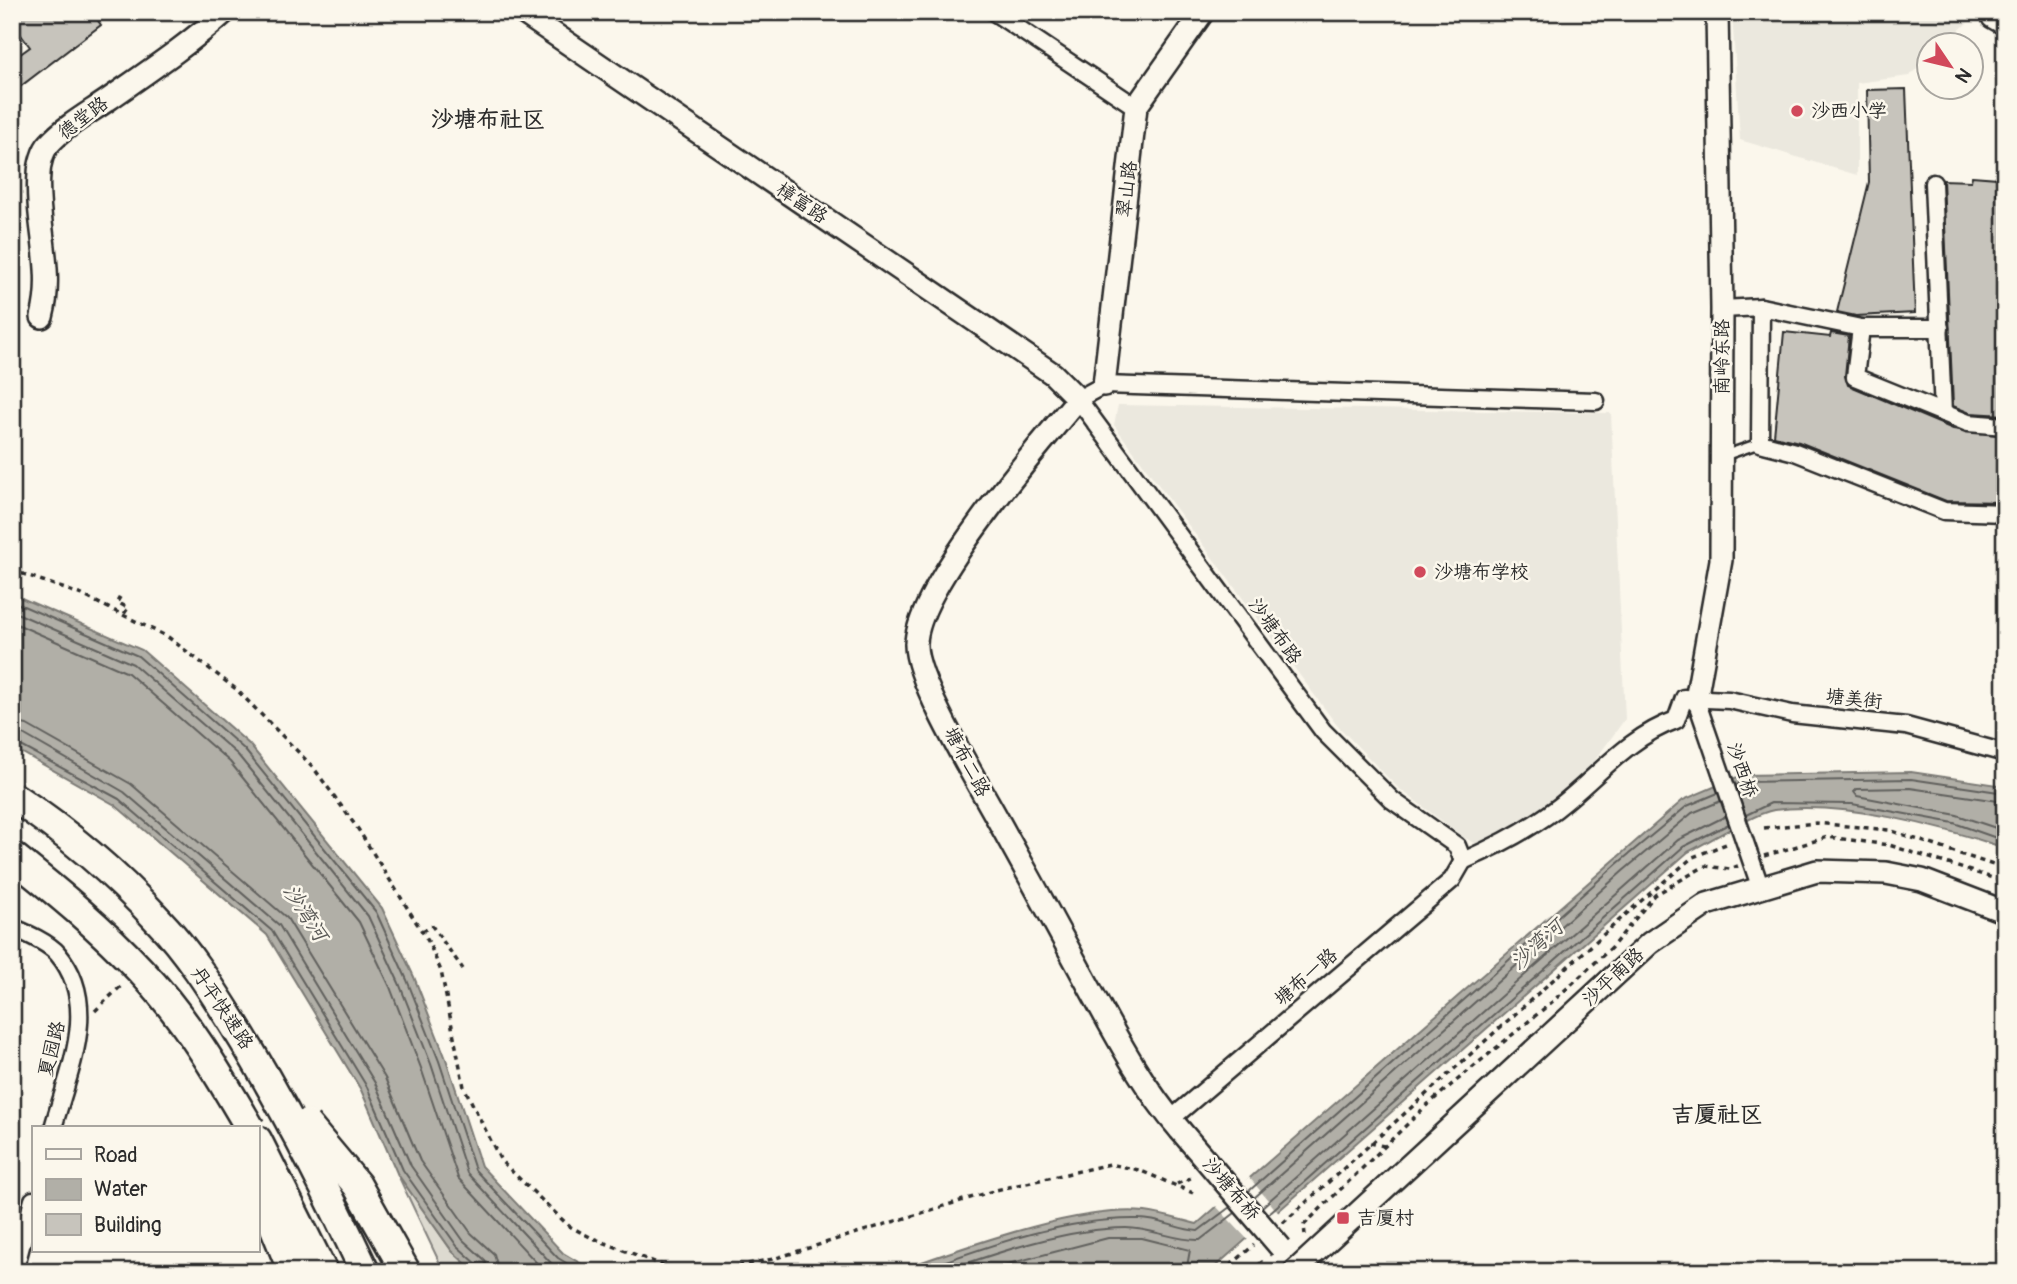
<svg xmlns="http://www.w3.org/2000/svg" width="2017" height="1284" font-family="Pangolin,'LXGW WenKai TC',sans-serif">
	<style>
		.built { fill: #ebe8de }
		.green { fill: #dddad0; stroke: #84827e; stroke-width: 2 }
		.water { fill: #b1afa7; stroke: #7b7a75; stroke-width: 2 }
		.pier { fill: #fbf7ec }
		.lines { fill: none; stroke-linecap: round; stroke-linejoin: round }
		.shore { stroke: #61605d; stroke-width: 2 }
		.building { fill: #c7c4bc; stroke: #2b2b2b; stroke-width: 2 }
		.lane-casing { stroke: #2b2b2b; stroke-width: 13 }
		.street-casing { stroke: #2b2b2b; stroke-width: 21 }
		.secondary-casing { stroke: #2b2b2b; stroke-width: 26 }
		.highway-casing { stroke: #2b2b2b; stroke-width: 33 }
		.path { stroke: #2b2b2b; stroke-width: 3.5; stroke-dasharray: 5 5; stroke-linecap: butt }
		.lane { stroke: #fbf7ec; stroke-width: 8 }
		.street { stroke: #fbf7ec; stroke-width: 16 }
		.secondary { stroke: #fbf7ec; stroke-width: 21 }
		.highway { stroke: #fbf7ec; stroke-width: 28 }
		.secondary-bridge-casing { stroke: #2b2b2b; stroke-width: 26; stroke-linecap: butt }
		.highway-bridge-casing { stroke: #2b2b2b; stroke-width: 33; stroke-linecap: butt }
		.secondary-bridge { stroke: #fbf7ec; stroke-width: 21 }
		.highway-bridge { stroke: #fbf7ec; stroke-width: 28 }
		.poi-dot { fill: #d1495b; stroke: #fbf7ec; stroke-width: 2.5 }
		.labels { text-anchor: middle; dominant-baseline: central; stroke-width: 5; stroke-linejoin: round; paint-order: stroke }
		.poi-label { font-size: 19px; fill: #2b2b2b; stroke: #fbf7ec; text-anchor: start }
		.street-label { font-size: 19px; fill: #2b2b2b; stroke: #fbf7ec }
		.water-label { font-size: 21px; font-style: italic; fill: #5a5956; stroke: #fbf7ec }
		.quarter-label { font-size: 23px; font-weight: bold; fill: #2b2b2b; stroke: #fbf7ec }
	</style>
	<rect width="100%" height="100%" fill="#fbf7ec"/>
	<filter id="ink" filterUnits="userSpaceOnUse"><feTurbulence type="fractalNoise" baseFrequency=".0143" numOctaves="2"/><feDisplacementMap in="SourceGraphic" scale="14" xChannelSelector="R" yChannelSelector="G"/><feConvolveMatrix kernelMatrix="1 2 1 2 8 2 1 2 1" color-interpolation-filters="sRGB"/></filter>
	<g filter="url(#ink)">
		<!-- built -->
		<g class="built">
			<polygon points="1732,12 1979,12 1943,45 1930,46 1929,57 1909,76 1857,83 1857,175 1740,140"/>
			<polygon points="1118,405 1611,413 1625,719 1593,763 1547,805 1478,845 1463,837 1396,786 1336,724 1114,425"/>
		</g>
		<!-- green -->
		<polygon class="green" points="397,1173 452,1251 475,1272 444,1272"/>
		<!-- water -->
		<g class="water">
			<polygon points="12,594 142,650 249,744 382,908 414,977 446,1059 481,1166 563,1253 595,1272 475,1272 452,1251 397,1173 361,1090 267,935 115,805 12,747"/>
			<path d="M1911,772L2005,786V848C1939,826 1844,801 1774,810C1755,813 1708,842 1688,852L1209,1272H893C960,1249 1076,1205 1145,1212C1162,1214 1180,1220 1197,1224L1683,800L1742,775Z"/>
		</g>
		<!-- pier -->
		<polygon class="pier" points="1249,1177 1281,1216 1250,1242 1215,1205"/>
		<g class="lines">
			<!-- shore -->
			<g class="shore">
				<polyline points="12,601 138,656 244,749 376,912 407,980 439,1061 475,1170 558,1258 581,1272"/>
				<polyline points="12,611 133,664 238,755 368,916 399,983 431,1064 467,1173 552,1264 564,1272"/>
				<polyline points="12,622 128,673 230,762 359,922 390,987 421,1068 458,1178 545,1272"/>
				<polyline points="12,722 27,725 131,784 287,918 385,1078 420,1161 471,1233 494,1254 499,1272"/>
				<polyline points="12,732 23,734 124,792 279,925 375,1083 411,1166 463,1240 485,1260 488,1272"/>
				<polyline points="12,741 119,799 272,931 367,1087 403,1170 457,1246 478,1265 479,1272"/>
				<polyline points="1736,785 1745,782 1911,779 2005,793"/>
				<polyline points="2005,802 1910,788 1857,789 1854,792 1857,796 1957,815 2005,831"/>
				<polyline points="1746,815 1771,803 1852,804 1954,823 2005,841"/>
				<polyline points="1249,1191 1617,864 1687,806 1718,793"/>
				<polyline points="1254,1198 1623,871 1692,813 1721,801"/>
				<polyline points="1262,1207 1678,840 1726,816"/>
				<polyline points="1268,1214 1683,847 1729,824"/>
				<path d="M915,1272C985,1247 1065,1217 1140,1219C1160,1219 1179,1230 1198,1231L1230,1207"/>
				<path d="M941,1272C996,1253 1068,1228 1126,1228C1151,1228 1176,1241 1200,1240L1235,1213"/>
				<polyline points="977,1272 1108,1238 1142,1238 1190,1250 1186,1272"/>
			</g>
		</g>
		<!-- building -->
		<g class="building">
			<polygon points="12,12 92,12 101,25 21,86 12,75 12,60 30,47 12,23"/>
			<polygon points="1906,89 1915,313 1856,316 1837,312 1869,182 1867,90"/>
			<polygon points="1972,176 1997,178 1997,194 2004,195 2005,415 1970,413 1953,406 1943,180 1971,181"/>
			<polygon points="1784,332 1830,337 1831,333 1849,336 1845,376 1848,385 1953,429 2005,436 2005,502 1946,501 1799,442 1774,436"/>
		</g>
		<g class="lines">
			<defs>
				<polyline id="lane" points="1723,456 1760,443"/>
				<g id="street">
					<polyline points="994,12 1136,107"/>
					<polyline points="1993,12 1991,19 2005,27"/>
					<polyline points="1933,183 1943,413"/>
					<polyline points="1761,307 1861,328 1855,377 1968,423 2005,426"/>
					<polyline points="1722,309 1761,307 1760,443 1795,452 1944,511 2005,513"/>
					<polyline points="1861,328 1940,328"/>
					<polyline points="1696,700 1760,886"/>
					<polyline points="1463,861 1457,846 1392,800 1323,731 1078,399 1104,385 1596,401"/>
					<path d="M1463,861C1495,847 1528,830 1556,809C1597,778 1626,738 1676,720L1684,698L1729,700L1792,714L1906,726L2005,753"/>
					<path d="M12,927C26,933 49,943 58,954C101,1005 68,1072 53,1128"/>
					<polyline points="1171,1119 1452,880 1463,861"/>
					<polyline points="15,1269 33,1200"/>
				</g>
				<g id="secondary">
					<path d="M522,12L1053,374L1078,399C1040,444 916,588 916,644C915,681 978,783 998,820C1028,874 1058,929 1087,983C1115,1034 1142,1086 1180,1130"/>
					<path d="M42,317C55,270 35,222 39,174C39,165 43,150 49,144C65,126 89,113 109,99C149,71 188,45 225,12"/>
					<polyline points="1104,385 1136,107 1203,12"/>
					<polyline points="1696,700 1721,560 1722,309 1717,12"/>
					<polyline points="1294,1272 1650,943 1707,904 1817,871 1886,873 1922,880 2005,912"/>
				</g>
				<g id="highway">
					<polyline points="257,1140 323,1272"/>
					<polyline points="257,1184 293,1272"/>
				</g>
			</defs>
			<!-- lane casing -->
			<use href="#lane" class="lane-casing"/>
			<!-- street casing -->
			<use href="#street" class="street-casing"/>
			<!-- secondary casing -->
			<use href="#secondary" class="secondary-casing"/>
			<!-- highway casing -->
			<use href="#highway" class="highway-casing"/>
			<!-- path -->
			<g class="path">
				<polyline points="12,570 82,595 168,637 236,689 313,767 358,829 428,941 441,971 464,1087 501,1161 569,1226 590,1237 662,1265 708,1272 773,1259 996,1190 1110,1164 1139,1170 1193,1193"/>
				<polyline points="120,597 117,602 128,608 124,614"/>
				<polyline points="1764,828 1816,823 1889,830 2005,869"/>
				<polyline points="1764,856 1828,837 1889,845 2005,882"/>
				<polyline points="422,931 432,926 463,969"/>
				<polyline points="95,1011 122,985"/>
				<polyline points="1370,1143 1384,1146"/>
				<polyline points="1177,1184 1195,1176"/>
				<polyline points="1283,1223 1634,907 1693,857 1726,844"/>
				<polyline points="1305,1235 1304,1225 1427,1105 1552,1002 1611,948 1655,895 1705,866 1730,869 1738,866"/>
				<polyline points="1223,1272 1254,1245"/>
				<polyline points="1251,1272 1262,1262 1271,1270 1275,1267"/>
			</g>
			<!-- lane -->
			<use href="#lane" class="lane"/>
			<!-- street -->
			<use href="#street" class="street"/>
			<!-- secondary -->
			<use href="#secondary" class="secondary"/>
			<!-- highway -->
			<use href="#highway" class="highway"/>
			<defs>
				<polyline id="secondary-bridge" points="1180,1130 1281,1248"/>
				<g id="highway-bridge">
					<path d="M12,796C65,831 115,873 158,920C187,950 211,988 233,1023C283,1103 325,1186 365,1272"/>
					<path d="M12,856C57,892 101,928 140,970C185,1017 218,1073 250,1128"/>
					<polyline points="306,1124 357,1185 406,1272"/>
				</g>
			</defs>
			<!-- secondary-bridge casing -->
			<use href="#secondary-bridge" class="secondary-bridge-casing"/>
			<!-- highway-bridge casing -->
			<use href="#highway-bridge" class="highway-bridge-casing"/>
			<!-- secondary-bridge -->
			<use href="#secondary-bridge" class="secondary-bridge"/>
			<!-- highway-bridge -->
			<use href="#highway-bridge" class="highway-bridge"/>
		</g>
	</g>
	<!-- markers -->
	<g class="poi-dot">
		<circle cx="1797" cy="111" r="7"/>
		<circle cx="1420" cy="572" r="7"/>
		<rect x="1336" y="1211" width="14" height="14" rx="3.5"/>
	</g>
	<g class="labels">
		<!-- poi labels -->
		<g class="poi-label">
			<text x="1811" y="111">沙西小学</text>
			<text x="1434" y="572">沙塘布学校</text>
			<text x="1357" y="1218">吉厦村</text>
		</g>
		<!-- street labels -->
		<g class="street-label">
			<text transform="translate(83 118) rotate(-37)">德堂路</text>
			<text transform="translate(1127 189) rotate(-83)">翠山路</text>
			<text transform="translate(802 203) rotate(34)">樟富路</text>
			<text transform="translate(1722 357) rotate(-90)">南岭东路</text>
			<text transform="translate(1275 631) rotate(54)">沙塘布路</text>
			<text transform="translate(1854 699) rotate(6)">塘美街</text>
			<text transform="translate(967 762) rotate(62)">塘布二路</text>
			<text transform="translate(1742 770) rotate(71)">沙西桥</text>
			<text transform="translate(1306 977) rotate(-41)">塘布一路</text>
			<text transform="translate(1613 977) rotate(-43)">沙平南路</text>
			<text transform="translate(222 1008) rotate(56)">丹平快速路</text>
			<text transform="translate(52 1049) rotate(-76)">夏园路</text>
			<text transform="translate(1231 1189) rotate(49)">沙塘布桥</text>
		</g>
		<!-- water labels -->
		<g class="water-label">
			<text transform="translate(305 913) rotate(57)">沙湾河</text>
			<text transform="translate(1537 945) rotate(-42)">沙湾河</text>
		</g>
		<!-- quarter labels -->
		<g class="quarter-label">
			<text x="488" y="119">沙塘布社区</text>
			<text x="1717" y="1114">吉厦社区</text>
		</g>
	</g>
	<!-- margin -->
	<rect width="2017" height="1284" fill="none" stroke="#fbf7ec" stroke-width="42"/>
	<rect x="21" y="21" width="1975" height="1242" fill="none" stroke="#2b2b2b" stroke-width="2.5" filter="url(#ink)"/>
	<!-- legend -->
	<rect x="32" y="1126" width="228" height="126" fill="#fbf7ec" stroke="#a8a59f" stroke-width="2"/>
	<rect x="46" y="1149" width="35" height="10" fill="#fbf7ec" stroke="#a8a59f" stroke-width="2"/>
	<text x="94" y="1162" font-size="21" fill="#2b2b2b">Road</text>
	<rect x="46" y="1179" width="35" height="21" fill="#b1afa7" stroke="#a8a59f" stroke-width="2"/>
	<text x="94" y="1196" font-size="21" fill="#2b2b2b">Water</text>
	<rect x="46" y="1214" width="35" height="21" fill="#c7c4bc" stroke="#a8a59f" stroke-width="2"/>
	<text x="94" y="1232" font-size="21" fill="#2b2b2b">Building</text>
	<!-- north arrow -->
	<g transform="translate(1950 66) rotate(125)"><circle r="33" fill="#fbf7ec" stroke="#a8a59f" stroke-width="2"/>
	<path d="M0-5L12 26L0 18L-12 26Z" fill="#d1495b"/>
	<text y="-10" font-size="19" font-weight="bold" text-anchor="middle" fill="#2b2b2b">N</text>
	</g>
</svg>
